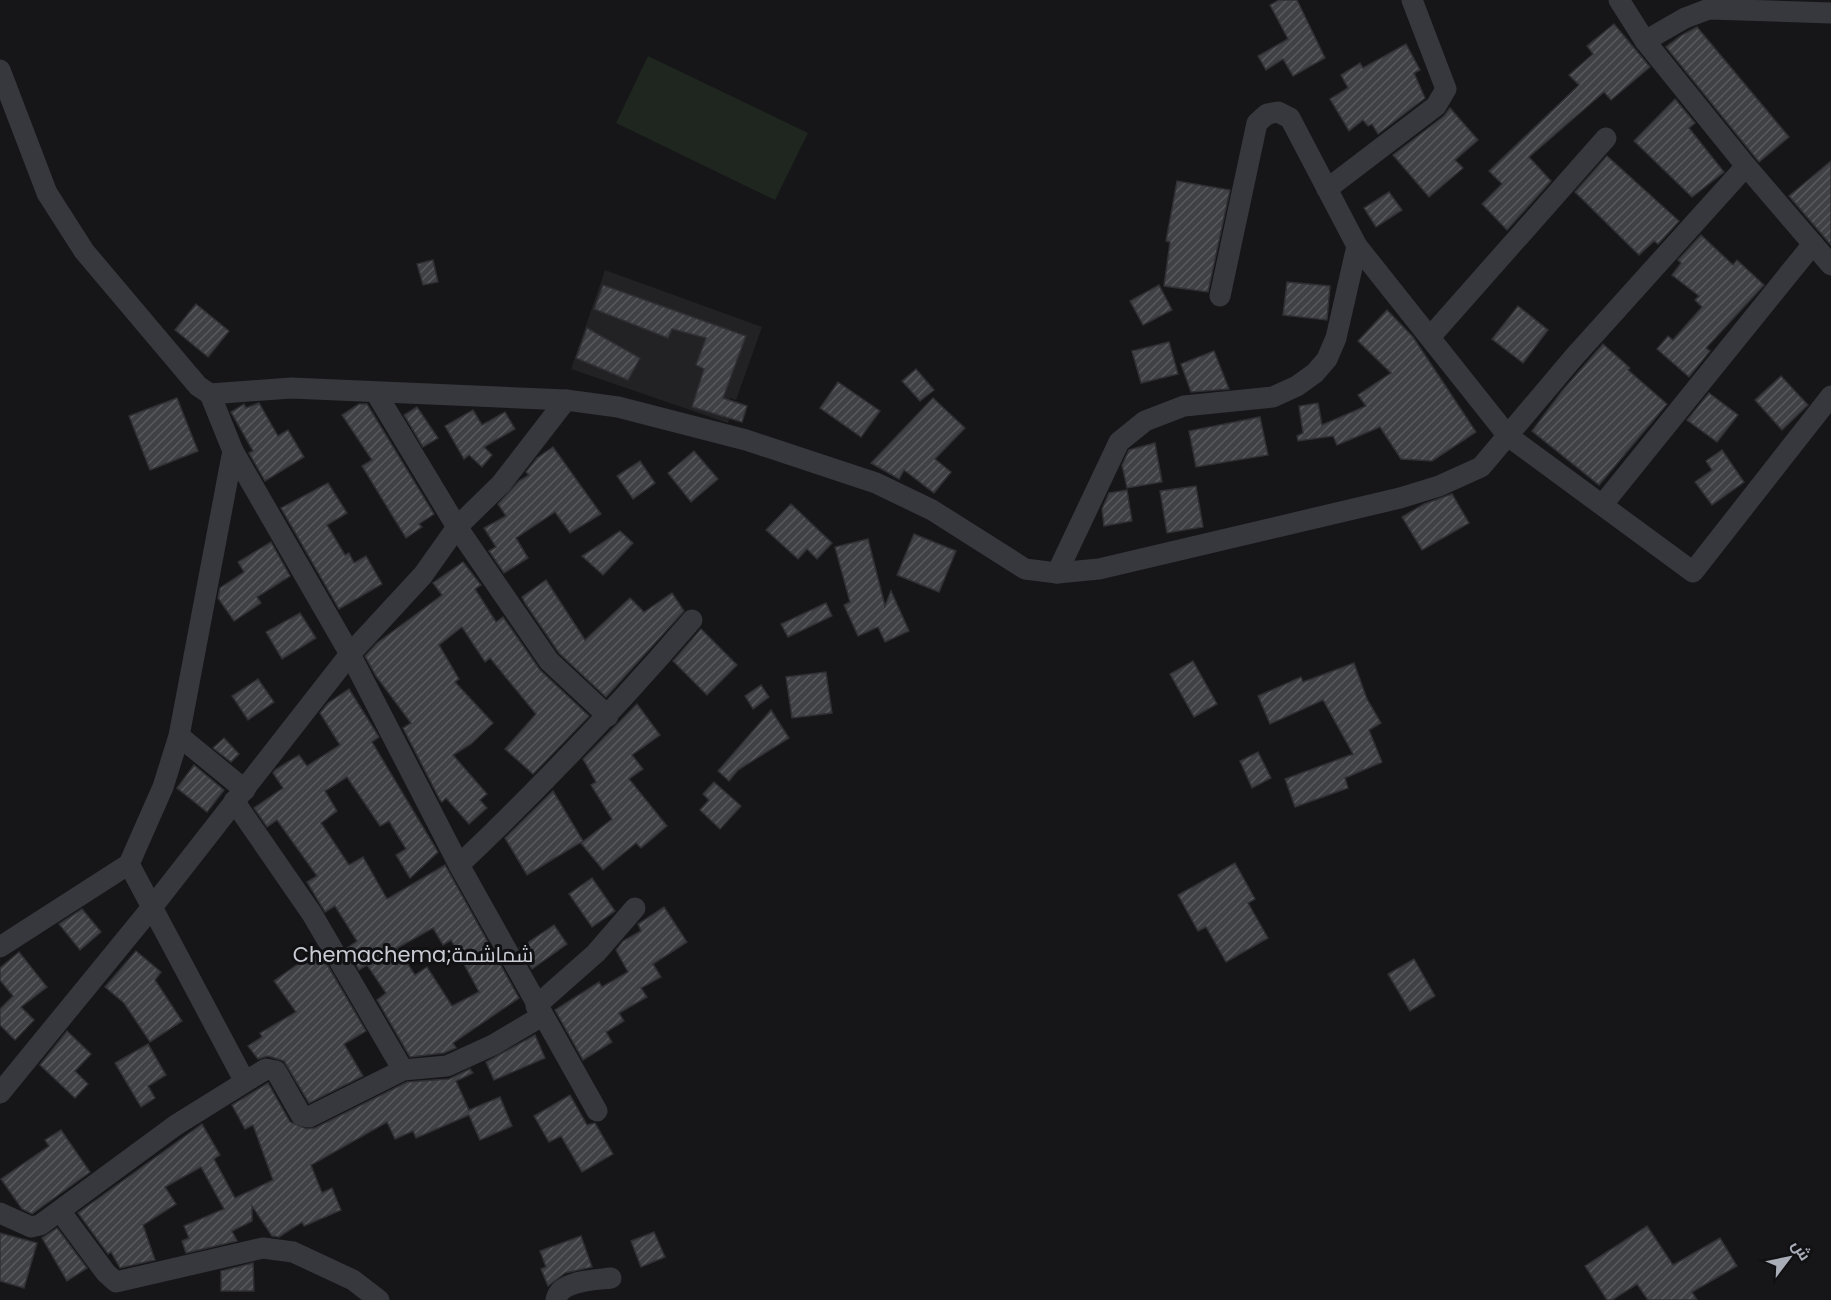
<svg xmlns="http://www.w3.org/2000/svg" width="1831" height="1300" font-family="Poppins,Cairo,sans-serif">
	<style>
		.built { fill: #222225 }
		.grass { fill: #1e261f }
		.building { fill: url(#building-hatch); stroke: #303034; stroke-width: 1.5; fill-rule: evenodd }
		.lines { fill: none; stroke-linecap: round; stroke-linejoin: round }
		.minor { stroke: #37383d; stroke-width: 21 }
		.labels { text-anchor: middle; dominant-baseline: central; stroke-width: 6; stroke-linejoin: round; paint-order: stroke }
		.quarter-label { font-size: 21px; fill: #c9ccd4; stroke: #111113 }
	</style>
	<defs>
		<pattern id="building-hatch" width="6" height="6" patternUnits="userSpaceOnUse" patternTransform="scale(1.5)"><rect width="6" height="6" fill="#404145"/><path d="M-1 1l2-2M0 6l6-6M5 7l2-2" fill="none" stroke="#595a5e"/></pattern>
	</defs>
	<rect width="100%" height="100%" fill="#161618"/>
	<!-- built -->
	<polygon class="built" points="605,270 762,327 736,400 730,398 723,417 729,419 728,423 571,369"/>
	<!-- grass -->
	<polygon class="grass" points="648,56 808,133 775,200 616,123"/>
	<!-- building -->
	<g class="building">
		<polygon points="1279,0 1297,0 1325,58 1293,76 1283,59 1266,70 1258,56 1288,39 1270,5"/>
		<polygon points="1614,24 1650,67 1611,100 1604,92 1529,157 1551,181 1507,230 1482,204 1502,184 1489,171 1579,85 1569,75 1593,54 1587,46"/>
		<polygon points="1697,27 1789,137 1759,162 1666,47 1682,35"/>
		<polygon points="1406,44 1420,70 1414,73 1425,98 1378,134 1372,124 1368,126 1363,120 1349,131 1330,99 1348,88 1341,75 1360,63 1363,68"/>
		<polygon points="1675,99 1695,123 1689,128 1724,172 1692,197 1634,141"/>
		<polygon points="1450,108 1478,140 1455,160 1463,168 1429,197 1393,155 1444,116"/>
		<polygon points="1607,156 1679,221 1660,242 1658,244 1654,241 1639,255 1575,192"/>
		<polygon points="1831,161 1831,245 1789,196"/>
		<polygon points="1177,181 1230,190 1208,292 1164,286 1170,242 1166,241"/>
		<polygon points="1389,192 1402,210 1376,227 1364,208"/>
		<polygon points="1701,235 1733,265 1737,260 1764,285 1706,348 1710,351 1689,377 1657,349 1668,336 1673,340 1702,307 1695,300 1699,296 1672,275 1681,263 1678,260"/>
		<polygon points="433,260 438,282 423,285 417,264"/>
		<polygon points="1287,282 1330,286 1327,320 1283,315"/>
		<polygon points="603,285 746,336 723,398 747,406 742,422 692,407 704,369 696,365 706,338 672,329 668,338 594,309"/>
		<polygon points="1159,285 1172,310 1143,325 1130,301"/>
		<polygon points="196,304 229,331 208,357 175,330"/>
		<polygon points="1518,306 1548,330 1523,363 1492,339"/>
		<polygon points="1387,310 1413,337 1476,432 1432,461 1401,459 1380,427 1337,445 1333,436 1298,441 1297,436 1303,433 1299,406 1318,403 1322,425 1366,406 1358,395 1391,373 1358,341"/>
		<polygon points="587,328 640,358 628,380 576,358"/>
		<polygon points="1169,342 1178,374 1141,383 1132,351"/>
		<polygon points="1603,344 1630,368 1628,370 1667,404 1599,485 1532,431 1562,391"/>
		<polygon points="1214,351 1229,389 1191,392 1181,364"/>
		<polygon points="916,369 934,390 920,401 902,381"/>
		<polygon points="1781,376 1808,405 1782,430 1755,400"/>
		<polygon points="838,382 880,411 861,437 820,408"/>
		<polygon points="1709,393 1738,415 1717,442 1687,420"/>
		<polygon points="177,398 198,451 150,470 129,416"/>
		<polygon points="933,398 965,428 935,459 951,472 934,493 904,470 899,479 871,463"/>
		<polygon points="259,403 278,436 288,430 304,457 265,481 249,453 253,451 231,412 244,404 246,408"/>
		<polygon points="359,404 367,404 434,514 419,524 422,527 406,538 362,466 372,460 342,415"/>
		<polygon points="417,407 438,438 423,447 404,415"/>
		<polygon points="473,410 482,425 505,412 515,429 484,447 492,455 482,467 469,455 464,459 445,426"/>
		<polygon points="1260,417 1268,455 1196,467 1189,431"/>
		<polygon points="1155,443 1162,482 1127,488 1122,465 1129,450"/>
		<polygon points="553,447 601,514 570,533 555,512 516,538 528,558 504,573 489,551 496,547 484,528 506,516 498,504 519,481 529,475 526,472 537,458"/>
		<polygon points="1722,450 1744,482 1712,505 1695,482 1712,470 1706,461"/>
		<polygon points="694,451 718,479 691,502 668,473"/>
		<polygon points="640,461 655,483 633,499 617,476"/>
		<polygon points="328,483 347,513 327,525 345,555 349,553 354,563 366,556 382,584 339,609 281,508"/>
		<polygon points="1196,486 1203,527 1167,533 1160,491"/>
		<polygon points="1127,490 1132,521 1104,526 1102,509 1109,493"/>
		<polygon points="1452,494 1469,523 1422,550 1402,517 1424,504"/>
		<polygon points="791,504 832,543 817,559 807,549 798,559 766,530"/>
		<polygon points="620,531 633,543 603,575 582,556"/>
		<polygon points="914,534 956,551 939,592 897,575"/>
		<polygon points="868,539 885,606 891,591 909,631 885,642 878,627 858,636 844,605 850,602 835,547"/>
		<polygon points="271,542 290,576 257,597 261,603 234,621 218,598 220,588 244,572 238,562"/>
		<polygon points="463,562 481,585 475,589 496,622 503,617 540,670 589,716 533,774 505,749 536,714 490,658 485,662 462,627 439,645 459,679 455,682 493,723 471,744 453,755 487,794 480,800 487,808 469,824 446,798 442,802 440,800 403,728 411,723 376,676 365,656 377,643 442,595 433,583"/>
		<polygon points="546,580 585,640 630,598 644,612 672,593 684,611 606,697 559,653 525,603 522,597"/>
		<polygon points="826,603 832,616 788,637 781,624"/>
		<polygon points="300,613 316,638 282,659 266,632"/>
		<polygon points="701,629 737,665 707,695 673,661"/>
		<polygon points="1193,661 1217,704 1194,717 1170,674"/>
		<polygon points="1354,663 1367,699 1381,723 1369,730 1382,762 1345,778 1348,788 1295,807 1285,779 1353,754 1323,700 1270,724 1258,696 1301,677 1303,682"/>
		<polygon points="826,672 832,713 792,718 786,677"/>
		<polygon points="258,679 274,702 248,720 232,696"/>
		<polygon points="761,685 769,697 753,709 745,696"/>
		<path d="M349,689L379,737L372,742L438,852L410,878L396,855L406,849L389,821L380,826L347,777L325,791L337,811L321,823L349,865L363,857L387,899L445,865L519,998L453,1043L456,1048L444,1053L410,1057L377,1000L386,993L367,965L359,970L347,948L357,941L335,906L325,912L307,882L317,876L277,820L267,827L254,808L283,788L273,773L275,770L299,755L307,766L340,745L320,713L328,703ZM433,928L443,945L451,940L479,992L452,1006L427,967L415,975L397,948Z"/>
		<polygon points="637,704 660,735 632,755 643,769 629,779 667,826 641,848 636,843 603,870 581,843 612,819 591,785 596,782 583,759"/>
		<polygon points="771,710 789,738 738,770 729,781 718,771"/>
		<polygon points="224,738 239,754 231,762 213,748"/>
		<polygon points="1258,752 1271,778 1252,788 1240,761"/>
		<polygon points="194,765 224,790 207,812 177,788"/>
		<polygon points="714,782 741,806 720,829 700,810 709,800 703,794"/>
		<polygon points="553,791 583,841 527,875 505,838"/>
		<polygon points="1235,863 1255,899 1248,903 1268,938 1226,962 1206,927 1198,931 1178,895"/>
		<polygon points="592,878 615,911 592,927 569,894"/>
		<polygon points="664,907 687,942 653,964 661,977 641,988 647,997 619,1013 624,1021 606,1032 612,1042 583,1060 555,1010 599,982 602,987 628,972 616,950 623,941 641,931 638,924"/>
		<polygon points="82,909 101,932 80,950 59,924"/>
		<polygon points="554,925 567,944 532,969 520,948"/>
		<polygon points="136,951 161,972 155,980 182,1021 150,1042 124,1003 105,987"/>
		<polygon points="19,952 47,987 21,1007 34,1020 15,1040 0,1025 0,1009 13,996 0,980 0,968"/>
		<polygon points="315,952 323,963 325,961 366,1031 344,1044 363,1076 309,1103 284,1061 268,1056 258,1059 248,1046 262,1037 260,1033 296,1012 274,981"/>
		<polygon points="1414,959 1435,996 1410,1011 1388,974"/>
		<polygon points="67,1031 91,1054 75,1071 88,1084 75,1098 40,1065"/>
		<polygon points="535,1035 545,1058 494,1080 486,1062"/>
		<polygon points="148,1044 166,1075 148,1086 155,1098 141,1107 115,1063"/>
		<polygon points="470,1069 473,1073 456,1081 469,1110 500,1097 512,1126 480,1140 469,1115 416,1138 413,1131 395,1139 387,1122 311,1165 322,1193 332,1188 341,1210 304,1226 302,1222 279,1237 272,1236 252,1206 252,1221 232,1231 237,1241 186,1253 182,1241 189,1238 184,1226 224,1209 201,1167 165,1187 176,1204 143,1225 155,1260 120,1268 111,1252 108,1254 78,1213 202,1124 220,1155 214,1159 235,1198 273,1180 253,1125 245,1129 232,1105 268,1083 290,1122 307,1129 315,1128 407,1082 449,1079"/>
		<polygon points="570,1095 587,1125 595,1123 613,1154 582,1172 561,1136 549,1142 534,1116"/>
		<polygon points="61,1130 90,1172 32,1214 22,1209 1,1179 49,1146 45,1140"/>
		<polygon points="1647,1226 1673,1265 1720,1238 1737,1266 1692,1292 1697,1300 1648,1300 1637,1284 1612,1300 1607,1300 1585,1266"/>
		<polygon points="57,1228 87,1268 67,1281 42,1238"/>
		<polygon points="654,1232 665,1257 641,1267 631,1241"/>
		<polygon points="0,1233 37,1243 24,1288 0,1281"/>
		<polygon points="581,1236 592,1267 565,1273 548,1286 541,1269 546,1267 540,1251"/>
		<polygon points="253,1263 254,1291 221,1291 221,1271"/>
	</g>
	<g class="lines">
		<!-- minor -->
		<g class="minor">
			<polyline points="1619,0 1645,41 1746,166 1831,265"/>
			<polyline points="1645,41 1685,18 1709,9 1831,13"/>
			<polyline points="0,70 47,193 84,251 198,386 210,394"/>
			<polyline points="1327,189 1436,106 1446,89 1412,0"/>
			<polyline points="1220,296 1257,123 1267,114 1278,112 1290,118 1357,246 1508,436 1693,572 1831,396"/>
			<polyline points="1431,336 1606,138"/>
			<polyline points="376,393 457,527 549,661 608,716"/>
			<polyline points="233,451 350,654 459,865 597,1111"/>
			<polyline points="1603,504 1813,244"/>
			<polyline points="1057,573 1119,442 1145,421 1184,406 1273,397 1297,386 1315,373 1327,359 1336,338 1357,246"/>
			<polyline points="179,736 245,790"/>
			<polyline points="234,801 312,914 403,1070"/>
			<path d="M459,865C541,787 618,706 692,620"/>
			<polyline points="0,947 129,864"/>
			<polyline points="536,1006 596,953 635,908"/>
			<polyline points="244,1080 129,864 163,787 179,736 230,466 233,451 210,394 291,388 566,400 618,407 746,440 876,483 932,510 1025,569 1057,573 1099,569 1400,498 1439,486 1481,467 1574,357 1746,166"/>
			<polyline points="0,1093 153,906 350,654 423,575 457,527 501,484 566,400"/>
			<polyline points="60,1211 106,1273 116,1282 263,1248 293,1252 353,1280 379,1300"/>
			<polyline points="0,1213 31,1227 40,1225 176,1125 266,1069 276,1071 301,1115 309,1117 403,1070 447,1066 493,1045 542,1016"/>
			<path d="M556,1300C559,1280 596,1280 611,1278"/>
		</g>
	</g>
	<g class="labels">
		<!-- quarter labels -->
		<g class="quarter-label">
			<text x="413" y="954">Chemachema;شماشمة</text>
		</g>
	</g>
	<!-- north arrow -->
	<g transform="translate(1789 1258) rotate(58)" stroke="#111113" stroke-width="4.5" paint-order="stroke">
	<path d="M0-4.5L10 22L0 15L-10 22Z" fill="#a8adb8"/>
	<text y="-9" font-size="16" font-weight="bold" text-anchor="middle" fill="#a8adb8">ش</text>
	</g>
</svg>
